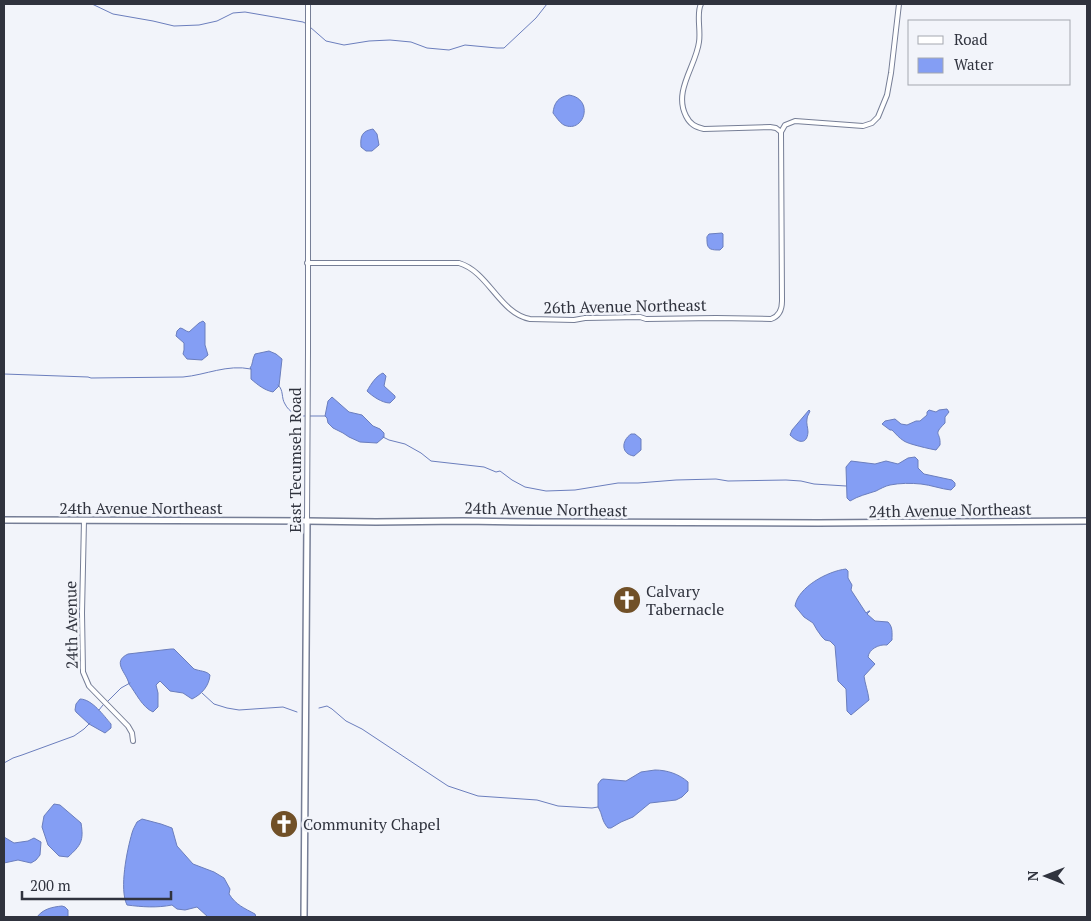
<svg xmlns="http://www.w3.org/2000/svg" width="1091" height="921" font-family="'PT Serif',serif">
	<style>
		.water { fill: #849ef4; stroke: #6b7ebd }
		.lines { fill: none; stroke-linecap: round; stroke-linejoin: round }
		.stream { stroke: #6b7ebd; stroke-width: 1 }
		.minor-casing { stroke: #767e96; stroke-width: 6 }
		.tertiary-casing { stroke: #767e96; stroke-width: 8 }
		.minor { stroke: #fff; stroke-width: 4 }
		.tertiary { stroke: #fff; stroke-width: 5 }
		.labels { text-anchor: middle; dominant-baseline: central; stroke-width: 5; stroke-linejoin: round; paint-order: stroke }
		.street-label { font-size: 16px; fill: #30333e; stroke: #f2f4fa }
		.poi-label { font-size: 16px; fill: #30333e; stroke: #f2f4fa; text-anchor: start }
	</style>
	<rect width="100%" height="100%" fill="#f2f4fa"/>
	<!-- water -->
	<g class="water">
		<path d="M569,95C595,99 584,134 564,125C560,123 556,117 553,113C554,103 558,97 569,95Z"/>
		<path d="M373,129L377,134L379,145L372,151H366L361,147C360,136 362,131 373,129Z"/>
		<path d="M722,233L723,234V247L720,250C712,250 707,250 707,241C707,236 706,238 709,234Z"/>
		<path d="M203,321L205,323V345L208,355L202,360L187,359L183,354L184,350V343L176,336L177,331L180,328C183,328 185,331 189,332L199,323Z"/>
		<path d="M269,351L276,354L282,359L279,386L273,392C264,390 258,385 251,379V369L250,368C253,365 252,359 255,354Z"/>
		<path d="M383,373L386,376L384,386L395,396V398L390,403C382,403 372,396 367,391C371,384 376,376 383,373Z"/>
		<polygon points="332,397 349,412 362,415 373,426 380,429 384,433 384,437 377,443 360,442 349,437 343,433 333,428 328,423 327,418 325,416 328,401"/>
		<path d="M947,409L949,412L945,417V423C932,436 941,431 940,445L936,450C930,449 908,444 904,441C899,438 896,434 892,430H890L882,424L885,421L895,419L901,424L907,425L916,421H920L927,415V412L929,410L936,412L939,410Z"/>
		<path d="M809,410L810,411C809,414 807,416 807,419C806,423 808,428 808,432C807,446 797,442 790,435L792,430Z"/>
		<path d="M631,434H635L641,439V450L634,456C621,454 621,441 631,434Z"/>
		<path d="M915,457L918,460V468L924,474L952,480L955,483V486L951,490C941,489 931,485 921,484C911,483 900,483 890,485C885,486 880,489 876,491C867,494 858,496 850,501L847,498L846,467L851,461L875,464L886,461L898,464L908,458Z"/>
		<path d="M846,569L848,571V578L852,585L851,590L866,613L869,611H870L867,614L875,621L888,622C893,627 892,633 892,640L887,645C879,644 869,649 868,657L875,664L864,676C865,684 868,691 869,700L851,715L847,711L846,689L838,681L835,646L830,641L825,640L822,637L817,630L813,623L804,617L795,606C798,587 828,571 846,569Z"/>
		<path d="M171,649H174L194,669C199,671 207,671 210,675C209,686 202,694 192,699L183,693L170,691L160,681L156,685L158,693V707L153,712C142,707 136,693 129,684C127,673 111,662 128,654Z"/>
		<path d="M80,699C92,699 104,716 111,724V728L105,733L89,724L76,712L75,710L76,704Z"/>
		<path d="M655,770C667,770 679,774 688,782V791L682,797L676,800L650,803L633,817L621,822L611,828H608C601,820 603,815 598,807V784L601,780L603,779L626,781L641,772Z"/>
		<path d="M54,804L60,805L81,823C84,841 81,845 68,857L59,856L48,845L42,827L44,816Z"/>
		<path d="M142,819L161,824L172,828L177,846L193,864L214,872L224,878L230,889L229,894C236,905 244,908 255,914L256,917H208L197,907L185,910L177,909L172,905C157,908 142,907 127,905C119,889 127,850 132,833C133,829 135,826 137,822Z"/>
		<polygon points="4,837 14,843 28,841 34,838 41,842 40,855 36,860 31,863 18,860 4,863"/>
		<path d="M62,906L65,907L68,910V917H37C43,909 52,907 62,906Z"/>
	</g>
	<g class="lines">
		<!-- stream -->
		<g class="stream">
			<polyline points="92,4 113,14 153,21 174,26 199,25 217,21 233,13 245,12 303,22 307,24"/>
			<polyline points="310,27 326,41 344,45 369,41 390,40 411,42 427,48 449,50 465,45 497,48 504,48 536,18 547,4"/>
			<path d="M4,374L88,377L91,378L183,377C206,375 227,364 251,369"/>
			<path d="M278,385C284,390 281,398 285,404C289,412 297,416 305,416"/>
			<polyline points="309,416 325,416"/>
			<polyline points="383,437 389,440 405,444 421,453 431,461 484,467 496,472 500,471 512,480 525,487 546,491 575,490 618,483 638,483 676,480 716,479 728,481 786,480 801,481 814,484 846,486"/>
			<polyline points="202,693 214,704 227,708 239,710 283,707 297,712"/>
			<polyline points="108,701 121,688 130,683"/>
			<polyline points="319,708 327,706 332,709 346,721 362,729 448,786 478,796 537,800 558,806 592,808 598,807"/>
			<polyline points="99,710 103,705"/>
			<polyline points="4,763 13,758 22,755 74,736 84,729 90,723"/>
		</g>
		<defs>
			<g id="minor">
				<path d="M701,4C696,13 701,30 699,42C696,66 673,91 686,116C690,124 695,127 704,129L770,127L776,128L781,132L785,125L795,121L863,126L872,123L878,117L887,95L891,73L899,4"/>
				<path d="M307,263H459C489,272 499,313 530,319L574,320L585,318L640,317L646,319L716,318L771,319C780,316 782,309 782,301L781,132"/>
				<polyline points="84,520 82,613 83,672 89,686 128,726 132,733 133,741"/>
				<polyline points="307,521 308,352 308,4"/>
			</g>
			<g id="tertiary">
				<polyline points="4,520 307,521 376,522 463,521 532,522 818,523 1087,521"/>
				<polyline points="304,917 307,521"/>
			</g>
		</defs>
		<!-- minor casing -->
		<use href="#minor" class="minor-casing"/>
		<!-- tertiary casing -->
		<use href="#tertiary" class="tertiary-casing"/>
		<!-- minor -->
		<use href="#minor" class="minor"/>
		<!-- tertiary -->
		<use href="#tertiary" class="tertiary"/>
	</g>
	<!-- icons -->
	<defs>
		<symbol id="church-disc" viewBox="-11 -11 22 22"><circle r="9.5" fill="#715027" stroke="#f2f4fa"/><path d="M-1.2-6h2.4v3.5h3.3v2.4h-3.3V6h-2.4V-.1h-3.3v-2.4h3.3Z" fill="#fff"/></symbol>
	</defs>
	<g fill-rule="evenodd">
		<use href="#church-disc" x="611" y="584" width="32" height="32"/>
		<use href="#church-disc" x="268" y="808" width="32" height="32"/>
	</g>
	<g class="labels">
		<!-- street labels -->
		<g class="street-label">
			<text transform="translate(625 306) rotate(-1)">26th Avenue Northeast</text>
			<text transform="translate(295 460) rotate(-90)">East Tecumseh Road</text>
			<text x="141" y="508">24th Avenue Northeast</text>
			<text transform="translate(546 509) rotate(1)">24th Avenue Northeast</text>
			<text transform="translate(950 510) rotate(-1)">24th Avenue Northeast</text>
			<text transform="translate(71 625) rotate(-91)">24th Avenue</text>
		</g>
		<!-- poi labels -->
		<g class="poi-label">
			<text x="646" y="591">Calvary<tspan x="646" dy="18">Tabernacle</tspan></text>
			<text x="303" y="824">Community Chapel</text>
		</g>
	</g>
	<!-- border -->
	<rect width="1091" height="921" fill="none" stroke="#30333e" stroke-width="10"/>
	<!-- legend -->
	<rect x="908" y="20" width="162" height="65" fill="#f2f4fa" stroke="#a4a7af"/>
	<rect x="918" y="36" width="25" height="8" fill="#ffffff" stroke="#a4a7af"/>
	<text x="954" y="45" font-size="15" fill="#30333e">Road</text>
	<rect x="918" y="58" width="25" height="15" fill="#849ef4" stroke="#a4a7af"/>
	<text x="954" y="70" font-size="15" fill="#30333e">Water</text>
	<!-- north arrow -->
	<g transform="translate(1046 876) rotate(270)" stroke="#f2f4fa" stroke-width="4" paint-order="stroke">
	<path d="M0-4L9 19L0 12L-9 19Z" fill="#30333e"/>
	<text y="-8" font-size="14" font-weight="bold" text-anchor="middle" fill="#30333e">N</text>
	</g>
	<!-- scale -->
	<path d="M22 891v8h149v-8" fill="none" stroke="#30333e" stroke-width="2.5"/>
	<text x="30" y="891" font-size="15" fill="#30333e" stroke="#f2f4fa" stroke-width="4" paint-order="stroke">200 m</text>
</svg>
